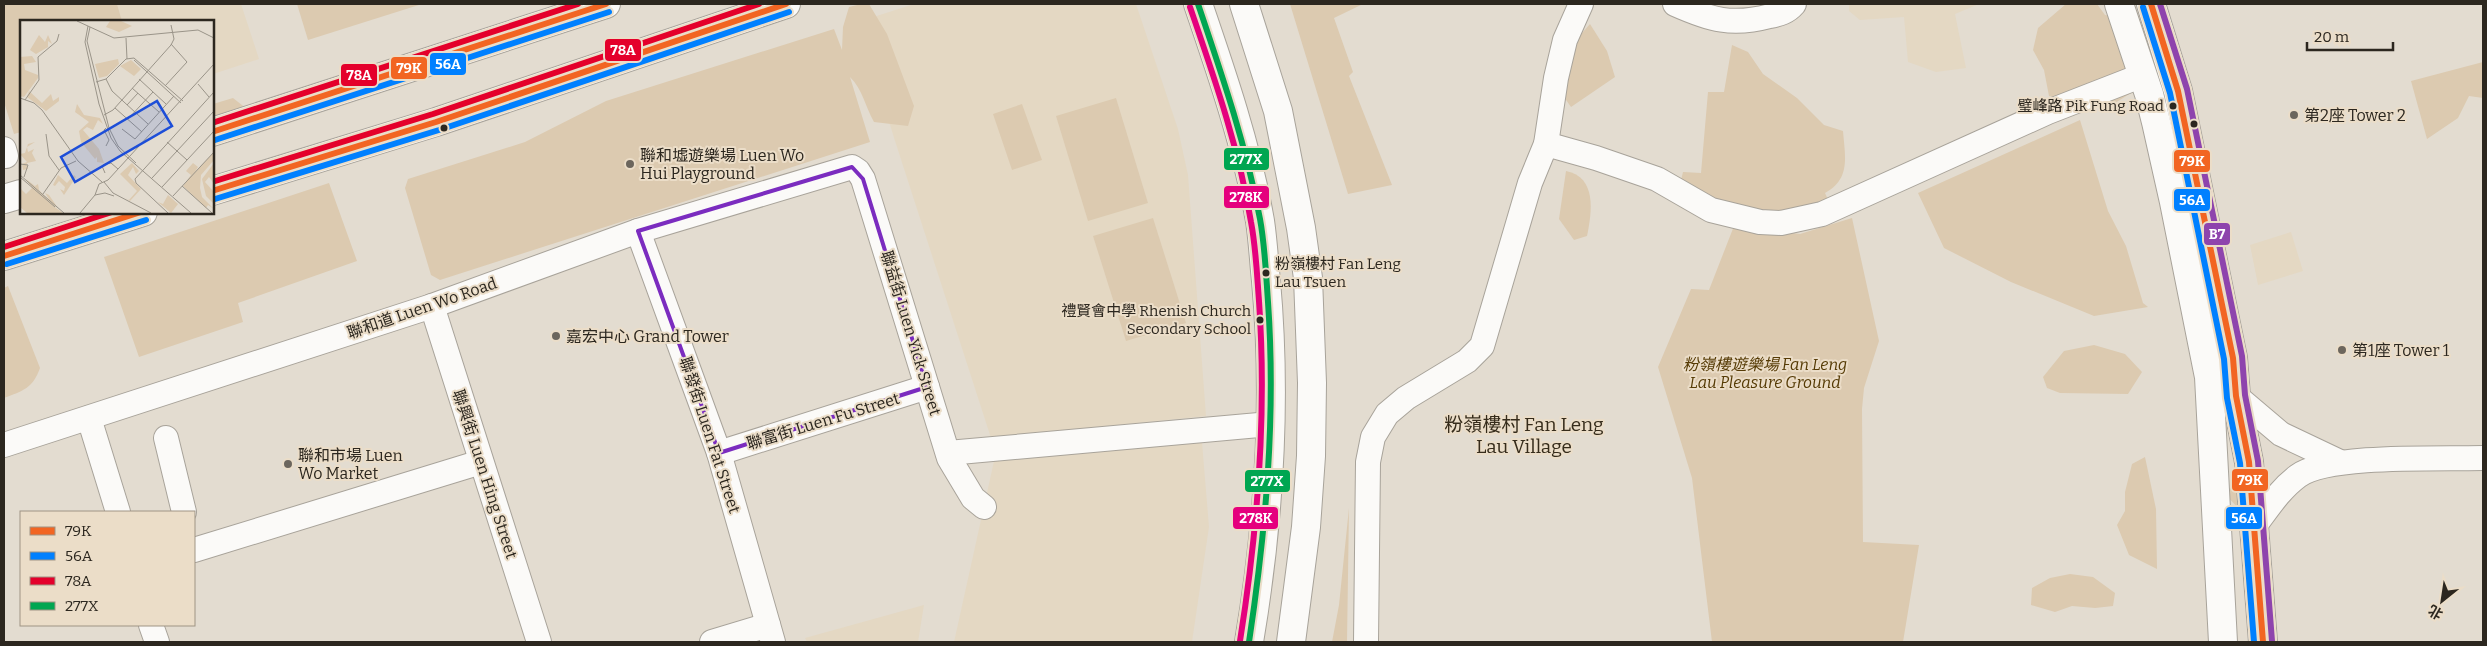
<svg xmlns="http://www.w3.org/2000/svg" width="2487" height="646" font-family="Bitter,'Noto Sans SC',serif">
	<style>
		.built { fill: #e4d8c3 }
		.green { fill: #dccab0 }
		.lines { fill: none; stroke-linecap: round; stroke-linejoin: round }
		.street-casing { stroke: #a8a39a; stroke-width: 26 }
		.secondary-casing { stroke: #a8a39a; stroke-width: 30 }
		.street { stroke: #fbfaf8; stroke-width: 24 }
		.secondary { stroke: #fbfaf8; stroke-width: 28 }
		.bus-1-casing { stroke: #ebddc8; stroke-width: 10 }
		.bus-2-casing { stroke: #ebddc8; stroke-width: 10 }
		.bus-3-casing { stroke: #ebddc8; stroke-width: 10 }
		.bus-4-casing { stroke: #ebddc8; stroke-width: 10 }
		.bus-5-casing { stroke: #ebddc8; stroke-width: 10 }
		.bus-6-casing { stroke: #ebddc8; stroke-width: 10 }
		.bus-1 { stroke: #f26522; stroke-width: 6 }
		.bus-2 { stroke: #0080ff; stroke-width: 6 }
		.bus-3 { stroke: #e4002b; stroke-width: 6 }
		.bus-4 { stroke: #00a651; stroke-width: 6 }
		.bus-5 { stroke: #8e44ad; stroke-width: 6 }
		.bus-6 { stroke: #e5007d; stroke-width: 6 }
		.marked { fill: none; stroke: #7b2cbf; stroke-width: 4; stroke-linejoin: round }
		.bus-dot { fill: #2c271f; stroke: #ebddc8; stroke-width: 2 }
		.poi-dot { fill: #6c665d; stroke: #ebddc8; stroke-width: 2 }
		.labels { text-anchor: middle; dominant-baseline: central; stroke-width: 4; stroke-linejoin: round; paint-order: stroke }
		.bus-label { font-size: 15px; fill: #2c271f; stroke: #ebddc8; text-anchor: end }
		.poi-label { font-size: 16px; fill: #2c271f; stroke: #ebddc8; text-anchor: start }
		.street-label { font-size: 16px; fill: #2c271f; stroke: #ebddc8 }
		.park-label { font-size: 16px; font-style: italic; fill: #563b05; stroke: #ebddc8 }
		.quarter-label { font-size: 19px; fill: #362c1b; stroke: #ebddc8 }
		.inset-road { fill: none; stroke: #9a9489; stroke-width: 1 }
		.view { fill: #1d4ed8; fill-opacity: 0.15; stroke: #1d4ed8; stroke-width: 2.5 }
		.inset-edge { fill: none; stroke: #2c271f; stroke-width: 2.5 }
		.line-badge { stroke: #ebddc8; stroke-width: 2 }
		.badge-label { font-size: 14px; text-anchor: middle; font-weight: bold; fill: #fff }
	</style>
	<rect width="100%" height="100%" fill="#e3dcd0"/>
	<!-- built -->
	<g class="built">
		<polygon points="117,4 241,4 259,59 213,74 212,21 122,21"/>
		<polygon points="914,4 1136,4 1178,129 1188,175 1206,416 991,438 896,144 858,22"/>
		<polygon points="1849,4 1979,4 1955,14 1966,68 1936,72 1908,62 1904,17 1860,20 1849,11"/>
		<polygon points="2291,232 2303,271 2258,285 2250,245"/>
		<polygon points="1202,442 1209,527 1192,642 954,642 994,461"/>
		<polygon points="924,605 918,642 807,642 805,638"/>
	</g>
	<!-- green -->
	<g class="green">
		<polygon points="4,4 117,4 122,21 21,21 21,132 14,134 4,102"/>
		<polygon points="297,4 422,4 308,40"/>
		<path d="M861,4H869L887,34L914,106L908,126L874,122C865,106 863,90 850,77L870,142L440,280L431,275L405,188L408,179L525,142L606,101L834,29L842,50L843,27L849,7Z"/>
		<polygon points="1290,4 1363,4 1334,18 1353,72 1349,76 1392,185 1348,194"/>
		<polygon points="2066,4 2097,4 2105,15 2133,20 2155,78 2107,108 2049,96 2044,70 2033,50 2038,28"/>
		<polygon points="1590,24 1607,51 1615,77 1571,107 1564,97 1574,42"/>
		<path d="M1732,45L1748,52L1763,74L1797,98L1824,125L1843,131C1845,156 1851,179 1825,193L1830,204L1804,214H1745L1680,184L1683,172L1701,173L1708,92H1724Z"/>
		<polygon points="2483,62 2483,98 2469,96 2458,118 2427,139 2411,81"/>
		<polygon points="233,98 260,119 213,135 213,104"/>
		<polygon points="1116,98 1148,203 1088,221 1056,116"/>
		<polygon points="1022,104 1042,160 1012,170 993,114"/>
		<polygon points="2080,120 2108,211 2126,246 2143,303 2148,307 2094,316 2011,282 1944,248 1918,193"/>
		<path d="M1566,171C1597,177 1592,212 1587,236L1574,240L1559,219Z"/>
		<polygon points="329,183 357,261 238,303 243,322 139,357 104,257"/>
		<polygon points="1153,218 1186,323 1126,341 1093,236"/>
		<polygon points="1852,218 1879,341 1864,388 1862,409 1863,542 1919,545 1903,642 1712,642 1692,478 1658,367 1691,289 1709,290 1734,226 1800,234"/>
		<path d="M8,286L40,368C33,388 23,391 4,398V288Z"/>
		<polygon points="2094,345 2125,354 2142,372 2128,394 2060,393 2047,388 2043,377 2064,351"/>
		<polygon points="2145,457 2156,509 2157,569 2129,555 2117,525 2125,511 2125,492 2132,464"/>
		<polygon points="2236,481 2263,492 2240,510 2225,494"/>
		<polygon points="1349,508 1347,642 1332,642 1339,605"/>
		<polygon points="2070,574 2093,577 2115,593 2113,606 2095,608 2072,606 2055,612 2031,605 2032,588 2050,578"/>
	</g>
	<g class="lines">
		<defs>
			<g id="street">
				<path d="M1675,4C1711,20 1732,26 1770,16C1780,14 1787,12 1794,4"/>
				<polyline points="1546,144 1596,158 1657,179 1711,210 1760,222 1781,223 1822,214 2048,112 2143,75"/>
				<polyline points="4,149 6,156"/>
				<polyline points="638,231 719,453 773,642"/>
				<polyline points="432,306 539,642"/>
				<polyline points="2236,396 2281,434 2340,462"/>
				<polyline points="89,418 118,512"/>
				<polyline points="166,438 184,512"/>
				<polyline points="4,445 432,306 638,231 852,167 858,171 863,179 949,458 973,498 984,507"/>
				<polyline points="719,453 927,387"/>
				<polyline points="948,453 1270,424"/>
				<path d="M2253,528C2267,510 2279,490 2298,476C2327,454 2443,459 2483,458"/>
				<polyline points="194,550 481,462"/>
				<polyline points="151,625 157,642"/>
				<polyline points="712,642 768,625"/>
				<polyline points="1366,642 1368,462 1373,437 1387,414 1406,398 1467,361 1482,346 1530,183 1546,144 1556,78 1565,40 1581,4"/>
			</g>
			<g id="secondary">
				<path d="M1198,4C1222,74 1247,147 1260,221C1263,241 1264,262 1266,281C1277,402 1269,523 1249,642"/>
				<polyline points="1244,4 1278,111 1301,228 1308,278 1312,383 1311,456 1306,527 1291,642"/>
				<polyline points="2119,4 2149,94 2156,122 2174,202 2209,377 2223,642"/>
				<polyline points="2151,4 2178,91 2233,358 2236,396 2249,462 2263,642"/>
				<polyline points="212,132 606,4"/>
				<polyline points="212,191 436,122 786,4"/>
				<polyline points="4,199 21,194"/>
				<polyline points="4,256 143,212"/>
			</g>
		</defs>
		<!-- street casing -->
		<use href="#street" class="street-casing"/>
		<!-- secondary casing -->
		<use href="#secondary" class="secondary-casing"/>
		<!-- street -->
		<use href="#street" class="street"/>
		<!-- secondary -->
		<use href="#secondary" class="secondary"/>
		<defs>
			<g id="bus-1">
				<polyline points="2151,4 2178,91 2233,358 2236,396 2249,462 2263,642"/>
				<polyline points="212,132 606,4"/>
				<polyline points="212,191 436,122 786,4"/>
				<polyline points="4,256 141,212"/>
			</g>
			<g id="bus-2">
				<polyline points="2143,7 2170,93 2224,359 2227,398 2240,463 2254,642"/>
				<polyline points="215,140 609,12"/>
				<polyline points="215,199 439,130 789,12"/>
				<polyline points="7,264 146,220"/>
			</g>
			<g id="bus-3">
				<polyline points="212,123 578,4"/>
				<polyline points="212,182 433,114 759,4"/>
				<polyline points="4,247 112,212"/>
			</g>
			<path id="bus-4" d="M1198,4C1222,75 1246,145 1260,219C1265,246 1266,274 1268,302C1276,416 1266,529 1249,642"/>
			<polyline id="bus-5" points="2160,4 2187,89 2242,356 2245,395 2258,461 2272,641"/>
			<path id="bus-6" d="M1190,7C1214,77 1239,148 1251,222C1256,248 1257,275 1259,301C1267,415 1258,528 1240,641"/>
		</defs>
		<!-- bus-1 casing -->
		<use href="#bus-1" class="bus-1-casing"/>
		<!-- bus-2 casing -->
		<use href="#bus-2" class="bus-2-casing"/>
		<!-- bus-3 casing -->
		<use href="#bus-3" class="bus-3-casing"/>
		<!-- bus-4 casing -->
		<use href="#bus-4" class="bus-4-casing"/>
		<!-- bus-5 casing -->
		<use href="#bus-5" class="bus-5-casing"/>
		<!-- bus-6 casing -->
		<use href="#bus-6" class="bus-6-casing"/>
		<!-- bus-1 -->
		<use href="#bus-1" class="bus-1"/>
		<!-- bus-2 -->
		<use href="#bus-2" class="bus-2"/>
		<!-- bus-3 -->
		<use href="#bus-3" class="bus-3"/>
		<!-- bus-4 -->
		<use href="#bus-4" class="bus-4"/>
		<!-- bus-5 -->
		<use href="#bus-5" class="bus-5"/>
		<!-- bus-6 -->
		<use href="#bus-6" class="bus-6"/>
	</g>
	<!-- marked area -->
	<path class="marked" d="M852,167L863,179L927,387L719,453L638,231Z"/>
	<!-- markers -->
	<g class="bus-dot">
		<circle cx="2173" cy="106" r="4.5"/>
		<circle cx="2194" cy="124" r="4.5"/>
		<circle cx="444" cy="128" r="4.5"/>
		<circle cx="1266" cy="273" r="4.5"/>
		<circle cx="1260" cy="320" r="4.5"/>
	</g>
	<g class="poi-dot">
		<circle cx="2294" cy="115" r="5"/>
		<circle cx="630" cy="164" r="5"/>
		<circle cx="556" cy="336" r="5"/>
		<circle cx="2342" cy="350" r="5"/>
		<circle cx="288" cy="464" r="5"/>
	</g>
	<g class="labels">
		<!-- bus labels -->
		<g class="bus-label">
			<text x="2164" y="106">璧峰路 Pik Fung Road</text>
			<text x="1275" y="264" text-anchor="start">粉嶺樓村 Fan Leng<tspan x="1275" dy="18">Lau Tsuen</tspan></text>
			<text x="1251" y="311">禮賢會中學 Rhenish Church<tspan x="1251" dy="18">Secondary School</tspan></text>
		</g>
		<!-- poi labels -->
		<g class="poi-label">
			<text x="2304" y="115">第2座 Tower 2</text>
			<text x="640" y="155">聯和墟遊樂場 Luen Wo<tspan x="640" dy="18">Hui Playground</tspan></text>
			<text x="566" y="336">嘉宏中心 Grand Tower</text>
			<text x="2352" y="350">第1座 Tower 1</text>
			<text x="298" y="455">聯和市場 Luen<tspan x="298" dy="18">Wo Market</tspan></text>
		</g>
		<!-- street labels -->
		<g class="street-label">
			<text transform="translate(422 308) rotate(-19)">聯和道 Luen Wo Road</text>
			<text transform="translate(911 333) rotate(73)">聯益街 Luen Yick Street</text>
			<text transform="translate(823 421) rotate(-17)">聯富街 Luen Fu Street</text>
			<text transform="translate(710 435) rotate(72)">聯發街 Luen Fat Street</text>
			<text transform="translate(485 474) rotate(72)">聯興街 Luen Hing Street</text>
		</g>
		<!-- park labels -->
		<g class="park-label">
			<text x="1765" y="364">粉嶺樓遊樂場 Fan Leng<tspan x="1765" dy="18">Lau Pleasure Ground</tspan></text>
		</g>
		<!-- quarter labels -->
		<g class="quarter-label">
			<text x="1524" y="424">粉嶺樓村 Fan Leng<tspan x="1524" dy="22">Lau Village</tspan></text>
		</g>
	</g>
	<!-- overview -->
	<g transform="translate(20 20)">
		<rect width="194" height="194" fill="#e3dcd0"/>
		<path d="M90,1H101L112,6L99,12L86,7ZM19,15L25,22L28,15L32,24L28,21V27L16,34L10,30ZM12,36L16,42L4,44L5,50L18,55V58L4,77L0,76V37ZM98,39L99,44L87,56L79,58L75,44ZM111,40L121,49L114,56L100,46ZM9,71L22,83L31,74L33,81L39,77V81L26,91L7,77ZM57,84L64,95L80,98L83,104L78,100L73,110L67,107L63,110L79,129L84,143L77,142V137L75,139L61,122L59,111L69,102L55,92ZM15,122L7,127L8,132L14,129L12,133L16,141L7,143L8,149L3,150L2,144L7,142L0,134L5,133L8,124ZM194,132V140L181,155L180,168L182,177L194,189L188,185L186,188L163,166L171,155L166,151L173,143L178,147L175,152ZM112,143L119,151L116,154L113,147L108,155L121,169L110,181L105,178L109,180L117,171L100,154ZM194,143V164L189,157L185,162L194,172V184L186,176L182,159ZM38,155L47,163L54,155L56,157L44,175L40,169L44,171L45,167L39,161L35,166L33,165ZM6,159L15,166L18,164L19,170L30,181L25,173L29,175L38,188L32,185L43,193H7L0,187V168L6,174L12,168ZM148,175L158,184L151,193L138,182L143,184Z" fill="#dccab0"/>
		<path class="inset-road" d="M57,1L94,18L178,10L194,18M68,6L65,22L79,84L91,118L100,131L171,193M70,7L67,21L89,108L98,126L116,143M106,18L107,39M114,40L161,83M86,59L92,71L128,104M119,59L146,84M76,62L86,59L106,39L114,38L163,81M178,64L189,77M145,66L167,42L151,24M112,68L139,92M0,78L14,83L22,90L58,141L82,162M5,80L19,60L18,37L37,21L39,14M107,85L118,73M95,88L122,112M84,95L93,90L151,25L154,19L151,5M108,99L133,72M102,109L115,119L154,76M26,114L29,136L39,150M147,122L167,140M86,126L89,120L84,110L86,108M0,144L8,145L4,157M85,153L82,146L85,144L91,143L98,149M0,155L44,193M0,157L35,187M132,158L194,91M84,162L93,173L131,193M162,166L192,193M142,167L194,111M23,174L41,148L56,141M75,175L85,173L94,176M153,176L194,132M60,193L75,175L79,164L88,160L194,44M148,193L116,163L115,159L194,72"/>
		<path class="view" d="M137,81L152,106L55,162L41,137Z"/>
		<rect width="194" height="194" class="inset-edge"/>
	</g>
	<g class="line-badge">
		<rect x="604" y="38" width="38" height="24" rx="5" fill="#e4002b"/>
		<rect x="429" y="52" width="38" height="24" rx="5" fill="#0080ff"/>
		<rect x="390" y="56" width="38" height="24" rx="5" fill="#f26522"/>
		<rect x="340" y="63" width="38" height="24" rx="5" fill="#e4002b"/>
		<rect x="1223" y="147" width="47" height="24" rx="5" fill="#00a651"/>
		<rect x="2173" y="149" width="38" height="24" rx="5" fill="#f26522"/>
		<rect x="1223" y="185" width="47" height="24" rx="5" fill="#e5007d"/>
		<rect x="2173" y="188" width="38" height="24" rx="5" fill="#0080ff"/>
		<rect x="2203" y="222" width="28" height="24" rx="5" fill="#8e44ad"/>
		<rect x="2231" y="468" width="38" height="24" rx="5" fill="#f26522"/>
		<rect x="1244" y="469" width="47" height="24" rx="5" fill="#00a651"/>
		<rect x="2225" y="506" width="38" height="24" rx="5" fill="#0080ff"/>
		<rect x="1232" y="506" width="47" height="24" rx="5" fill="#e5007d"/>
	</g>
	<g class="badge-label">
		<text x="623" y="55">78A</text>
		<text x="448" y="69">56A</text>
		<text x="409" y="73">79K</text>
		<text x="359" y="80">78A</text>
		<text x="1246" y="164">277X</text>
		<text x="2192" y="166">79K</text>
		<text x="1246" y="202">278K</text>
		<text x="2192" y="205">56A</text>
		<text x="2217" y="239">B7</text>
		<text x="2250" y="485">79K</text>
		<text x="1267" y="486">277X</text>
		<text x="2244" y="523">56A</text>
		<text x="1256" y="523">278K</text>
	</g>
	<!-- border -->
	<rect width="2487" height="646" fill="none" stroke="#2c271f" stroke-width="10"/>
	<!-- legend -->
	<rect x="20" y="511" width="175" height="115" fill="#ebddc8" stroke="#9f9484"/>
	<rect x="30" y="527" width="25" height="8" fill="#f26522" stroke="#9f9484"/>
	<text x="65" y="536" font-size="15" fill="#2c271f">79K</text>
	<rect x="30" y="552" width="25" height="8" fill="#0080ff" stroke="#9f9484"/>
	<text x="65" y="561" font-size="15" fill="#2c271f">56A</text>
	<rect x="30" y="577" width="25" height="8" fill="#e4002b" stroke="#9f9484"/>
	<text x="65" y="586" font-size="15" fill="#2c271f">78A</text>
	<rect x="30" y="602" width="25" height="8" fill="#00a651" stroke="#9f9484"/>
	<text x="65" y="611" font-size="15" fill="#2c271f">277X</text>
	<!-- north arrow -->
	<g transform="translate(2442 601) rotate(210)" stroke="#ebddc8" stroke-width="4" paint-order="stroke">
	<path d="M0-4L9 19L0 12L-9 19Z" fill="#2c271f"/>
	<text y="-8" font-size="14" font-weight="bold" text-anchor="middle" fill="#2c271f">北</text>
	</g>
	<!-- scale -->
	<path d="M2307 42v8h86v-8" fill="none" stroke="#2c271f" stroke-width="2.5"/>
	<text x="2314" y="42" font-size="15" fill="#2c271f" stroke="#ebddc8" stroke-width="4" paint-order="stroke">20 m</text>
</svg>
